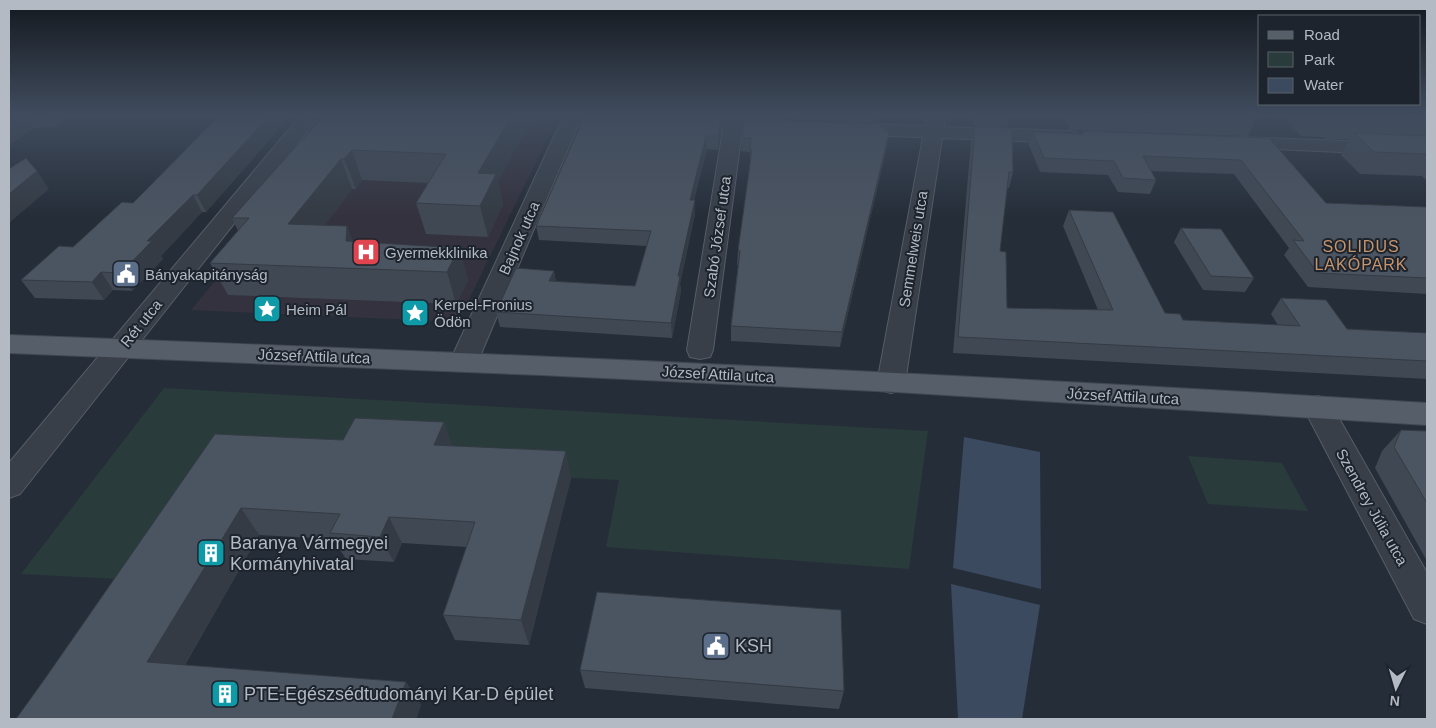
<svg xmlns="http://www.w3.org/2000/svg" width="1436" height="728" font-family="Helvetica,sans-serif">
	<style>
		.medical { fill: #34323e }
		.green { fill: #2a3b3b }
		.water { fill: #3c4a60 }
		.lines { fill: none; stroke-linecap: round; stroke-linejoin: round }
		.street-casing { stroke: #565d67; stroke-width: 2 }
		.primary-casing { stroke: #414852; stroke-width: 2 }
		.street { fill: #383f49; fill-rule: evenodd }
		.primary { fill: #565e69; fill-rule: evenodd }
		.wall { fill: #404853 }
		.shaded-wall { fill: #343b44 }
		.building { fill: #4b5461; stroke: #343b44 }
		.labels { text-anchor: middle; dominant-baseline: central; stroke-width: 4; stroke-linejoin: round; paint-order: stroke }
		.street-label { font-size: 15px; fill: #b3bac4; stroke: #1d242d }
		.poi-label { font-size: 15px; fill: #b3bac4; stroke: #1d242d; text-anchor: start }
		.neighbourhood-label { font-size: 16px; letter-spacing: 1px; fill: #c7956c; stroke: #1d242d }
		.near-poi-label { font-size: 18px; fill: #b3bac4; stroke: #1d242d; text-anchor: start }
	</style>
	<rect width="100%" height="100%" fill="#252d38"/>
	<!-- medical -->
	<polygon class="medical" points="430,115 559,115 458,322 191,310 330,142"/>
	<!-- green -->
	<g class="green">
		<polygon points="164,388 928,431 909,569 606,547 619,480 445,472 368,445 155,581 21,574"/>
		<polygon points="1188,456 1282,463 1308,511 1208,504"/>
	</g>
	<!-- water -->
	<g class="water">
		<polygon points="964,437 1040,452 1041,589 953,568"/>
		<polygon points="951,584 1040,605 1022,719 958,719"/>
	</g>
	<g class="lines">
		<defs>
			<g id="street">
				<polygon points="301,115 320,115 20,494 9,498 9,463"/>
				<polygon points="564,115 622,115 627,116 629,120 627,124 620,126 578,125 478,361 474,368 464,370 454,368 450,361"/>
				<polygon points="927,115 945,115 944,127 1070,131 1077,133 1080,137 1077,141 1070,143 942,138 905,383 901,390 891,393 881,390 877,383 923,137 850,135 843,133 841,129 843,125 850,123 925,126"/>
				<polygon points="683,117 780,120 787,122 789,126 787,130 780,132 742,130 713,350 710,357 700,359 690,357 687,350 723,130 676,127 674,123 676,119"/>
				<polygon points="1238,137 1427,144 1427,156 1231,147 1228,143 1231,139"/>
				<polygon points="1318,396 1328,399 1427,573 1427,624 1414,619 1303,407 1308,399"/>
			</g>
			<path id="primary" d="M9,335C482,353 955,373 1427,403V425L896,392L541,375L9,353Z"/>
		</defs>
		<!-- street casing -->
		<use href="#street" class="street-casing"/>
		<!-- primary casing -->
		<use href="#primary" class="primary-casing"/>
		<!-- street -->
		<use href="#street" class="street"/>
		<!-- primary -->
		<use href="#primary" class="primary"/>
	</g>
	<!-- wall -->
	<g class="wall">
		<polygon points="9,115 71,115 57,127 34,128 9,146"/>
		<polygon points="220,115 291,115 206,212 202,212 161,256 163,259 132,291 113,290 104,300 35,298 21,280 73,247 133,203"/>
		<polygon points="534,115 498,181 503,204 488,237 426,234 416,203 428,183 362,180 356,189 352,189 325,225 347,226 353,242 459,248 468,280 456,304 228,295 210,263 238,231 232,218 316,124"/>
		<polygon points="651,115 894,115 894,117 872,122"/>
		<polygon points="973,115 1011,115 1007,127 1013,172 1009,188 1007,188 1000,251 1007,308 1098,310 1063,226 1069,210 1165,313 1183,320 1278,325 1271,314 1281,298 1347,329 1427,333 1427,379 953,353 971,141 975,126 973,126"/>
		<polygon points="1063,115 1247,115 1254,123 1248,136 1070,130"/>
		<polygon points="1282,115 1427,115 1427,181 1422,176 1360,174 1341,155 1350,139 1325,139 1323,137 1301,136"/>
		<polygon points="721,118 721,132 718,150 707,149 694,200 695,214 680,284 681,291 672,338 500,327 496,312 554,271 556,282 635,286 647,246 539,240 536,226"/>
		<polygon points="1082,131 1269,138 1326,203 1427,207 1427,294 1308,287 1284,255 1289,248 1234,174 1151,171 1156,180 1150,194 1118,192 1108,175 1040,172 1029,145 1033,132 1081,134"/>
		<polygon points="742,138 887,147 840,347 731,341 731,326 738,265 737,265 738,250 750,163 750,152 741,151"/>
		<polygon points="1181,228 1254,278 1245,292 1203,290 1174,242"/>
		<polygon points="444,422 452,446 571,478 529,645 455,640 443,615 467,547 402,543 394,562 346,559 333,539 259,535 185,665 406,682 421,705 416,719 16,719 44,680 215,434 343,440"/>
		<polygon points="1401,430 1427,431 1427,561 1375,468 1382,451"/>
		<polygon points="580,670 844,691 839,709 585,688"/>
	</g>
	<!-- shaded-wall -->
	<g class="shaded-wall">
		<polygon points="16,115 25,115 34,128 9,146 9,120"/>
		<polygon points="50,115 71,115 57,127"/>
		<polygon points="270,115 291,115 206,212 197,195"/>
		<polygon points="512,115 534,115 498,181 503,204 488,237 480,206 478,173"/>
		<polygon points="873,115 894,115 894,117 872,122"/>
		<polygon points="721,118 721,132 718,150 718,136"/>
		<polygon points="889,133 887,147 840,347 842,332"/>
		<polygon points="706,136 707,149 690,214 690,200"/>
		<polygon points="352,150 362,180 356,189 344,159"/>
		<polygon points="341,159 352,189 303,255 288,224"/>
		<polygon points="37,171 49,189 9,223 9,194"/>
		<polygon points="193,195 202,212 161,256 163,259 132,291 121,273 147,241"/>
		<polygon points="695,200 695,214 680,284 681,291 672,338 671,323 678,276"/>
		<polygon points="347,226 359,257 346,241"/>
		<polygon points="459,248 468,280 456,304 447,272"/>
		<polygon points="554,271 556,285 549,281"/>
		<polygon points="101,272 113,290 104,300 92,282"/>
		<polygon points="444,422 453,449 434,445"/>
		<polygon points="566,451 571,478 529,645 521,620"/>
		<polygon points="241,508 259,535 173,685 147,662"/>
		<polygon points="389,517 402,543 394,562 380,537"/>
		<polygon points="406,682 421,705 416,719 392,719"/>
	</g>
	<!-- building -->
	<g class="building">
		<polygon points="9,115 16,115 9,120"/>
		<polygon points="220,115 270,115 197,195 193,195 147,241 152,241 121,273 101,272 92,282 21,280 59,246 73,247 122,202 133,203"/>
		<polygon points="324,115 512,115 478,173 496,174 480,206 416,203 446,154 352,150 344,159 341,159 288,224 347,226 346,241 459,248 447,272 210,263 249,218 232,218"/>
		<polygon points="585,115 618,115 721,118 718,136 706,136 690,200 695,200 678,276 680,276 671,323 496,312 516,268 554,271 549,281 635,286 651,231 536,226"/>
		<polygon points="986,115 1011,115 1011,116"/>
		<polygon points="1073,115 1247,115 1254,123 1074,117"/>
		<polygon points="1324,115 1427,115 1427,120 1337,117 1335,115"/>
		<polygon points="744,120 879,124 889,133 842,332 731,326 740,251 738,250 752,150 750,150 751,138 742,138"/>
		<polygon points="975,126 1012,128 1013,172 1009,172 1000,251 1006,252 1007,308 1113,310 1069,210 1113,212 1165,313 1180,314 1183,320 1300,326 1281,298 1326,300 1347,329 1427,333 1427,361 958,337"/>
		<polygon points="1082,131 1269,138 1326,203 1427,207 1427,278 1318,273 1293,240 1304,241 1241,160 1143,156 1156,180 1123,178 1114,161 1044,158 1033,132 1084,134"/>
		<polygon points="1354,133 1427,136 1427,154 1374,152"/>
		<polygon points="26,158 37,171 9,194 9,169"/>
		<polygon points="1181,228 1221,229 1254,278 1211,276"/>
		<polygon points="355,418 444,422 434,445 566,451 521,620 443,615 475,522 389,517 380,537 330,533 340,514 241,508 147,662 406,682 392,719 16,719 44,680 215,434 343,440"/>
		<polygon points="1401,430 1427,431 1427,503 1394,447"/>
		<polygon points="597,592 841,610 844,691 580,670"/>
	</g>
	<!-- sky -->
	<linearGradient id="sky" x2="0" y2="1"><stop stop-color="#14191f"/><stop offset="0.53" stop-color="#404c5e"/><stop offset="1" stop-color="#404c5e" stop-opacity="0"/></linearGradient>
	<rect width="1436" height="217" fill="url(#sky)"/>
	<!-- icons -->
	<defs>
		<symbol id="hospital-square" viewBox="-11 -11 22 22"><rect x="-9" y="-9" width="18" height="18" rx="4" fill="#e0444e" stroke="#1d242d"/><path d="M-5-5h3v3.5h4V-5h3V5h-3V1.5h-4V5h-3Z" fill="#fff"/></symbol>
		<symbol id="civic-square" viewBox="-11 -11 22 22"><rect x="-9" y="-9" width="18" height="18" rx="4" fill="#5c6f8a" stroke="#1d242d"/><path d="M-.6-6.5H3V-4.5H.6V-3L4-1V1h2V6H-6V1h2V-1L-.6-3ZM-1.2 2.5V6h2.4V2.5Z" fill="#fff"/></symbol>
		<symbol id="sight-square" viewBox="-11 -11 22 22"><rect x="-9" y="-9" width="18" height="18" rx="4" fill="#0f9aa8" stroke="#1d242d"/><path d="M0-6L1.8-2.2L6-1.7L2.9 1.2L3.7 5.4L0 3.3L-3.7 5.4L-2.9 1.2L-6-1.7L-1.8-2.2Z" fill="#fff"/></symbol>
		<symbol id="building-square" viewBox="-11 -11 22 22"><rect x="-9" y="-9" width="18" height="18" rx="4" fill="#0f9aa8" stroke="#1d242d"/><path d="M-4-6H4V6H1V3H-1V6H-4ZM-2.5-4.3h1.7v1.8h-1.7ZM.8-4.3h1.7v1.8H.8ZM-2.5-1h1.7V.8h-1.7ZM.8-1h1.7V.8H.8Z" fill="#fff"/></symbol>
	</defs>
	<g fill-rule="evenodd">
		<use href="#hospital-square" x="350" y="236" width="32" height="32"/>
		<use href="#civic-square" x="110" y="258" width="32" height="32"/>
		<use href="#sight-square" x="251" y="293" width="32" height="32"/>
		<use href="#sight-square" x="399" y="297" width="32" height="32"/>
		<use href="#building-square" x="195" y="537" width="32" height="32"/>
		<use href="#civic-square" x="700" y="630" width="32" height="32"/>
		<use href="#building-square" x="209" y="678" width="32" height="32"/>
	</g>
	<g class="labels">
		<!-- street labels -->
		<g class="street-label">
			<text transform="translate(717 237) rotate(-82)">Szabó József utca</text>
			<text transform="translate(519 238) rotate(-66)">Bajnok utca</text>
			<text transform="translate(913 249) rotate(-81)">Semmelweis utca</text>
			<text transform="translate(141 323) rotate(-51)">Rét utca</text>
			<text transform="translate(314 356) rotate(2)">József Attila utca</text>
			<text transform="translate(718 374) rotate(3)">József Attila utca</text>
			<text transform="translate(1123 396) rotate(3)">József Attila utca</text>
			<text transform="translate(1372 507) rotate(61)">Szendrey Júlia utca</text>
		</g>
		<!-- poi labels -->
		<g class="poi-label">
			<text x="385" y="252">Gyermekklinika</text>
			<text x="145" y="274">Bányakapitányság</text>
			<text x="434" y="304">Kerpel-Fronius<tspan x="434" dy="17">Ödön</tspan></text>
			<text x="286" y="309">Heim Pál</text>
		</g>
		<!-- neighbourhood labels -->
		<g class="neighbourhood-label">
			<text x="1361" y="246">SOLIDUS<tspan x="1361" dy="18">LAKÓPARK</tspan></text>
		</g>
		<!-- near-poi labels -->
		<g class="near-poi-label">
			<text x="230" y="543">Baranya Vármegyei<tspan x="230" dy="21">Kormányhivatal</tspan></text>
			<text x="735" y="646">KSH</text>
			<text x="244" y="694">PTE-Egészsédtudományi Kar-D épület</text>
		</g>
	</g>
	<!-- border -->
	<rect width="1436" height="728" fill="none" stroke="#b3bac4" stroke-width="20"/>
	<!-- legend -->
	<rect x="1258" y="15" width="162" height="90" fill="#1d242d" stroke="#596069"/>
	<rect x="1268" y="31" width="25" height="8" fill="#565e69" stroke="#596069"/>
	<text x="1304" y="40" font-size="15" fill="#b3bac4">Road</text>
	<rect x="1268" y="52" width="25" height="15" fill="#2a3b3b" stroke="#596069"/>
	<text x="1304" y="65" font-size="15" fill="#b3bac4">Park</text>
	<rect x="1268" y="78" width="25" height="15" fill="#3c4a60" stroke="#596069"/>
	<text x="1304" y="90" font-size="15" fill="#b3bac4">Water</text>
	<!-- north arrow -->
	<g transform="translate(1396 688) rotate(185)" stroke="#1d242d" stroke-width="4" paint-order="stroke">
	<path d="M0-4L9 19L0 12L-9 19Z" fill="#b3bac4"/>
	<text y="-8" font-size="14" font-weight="bold" text-anchor="middle" fill="#b3bac4">N</text>
	</g>
</svg>
